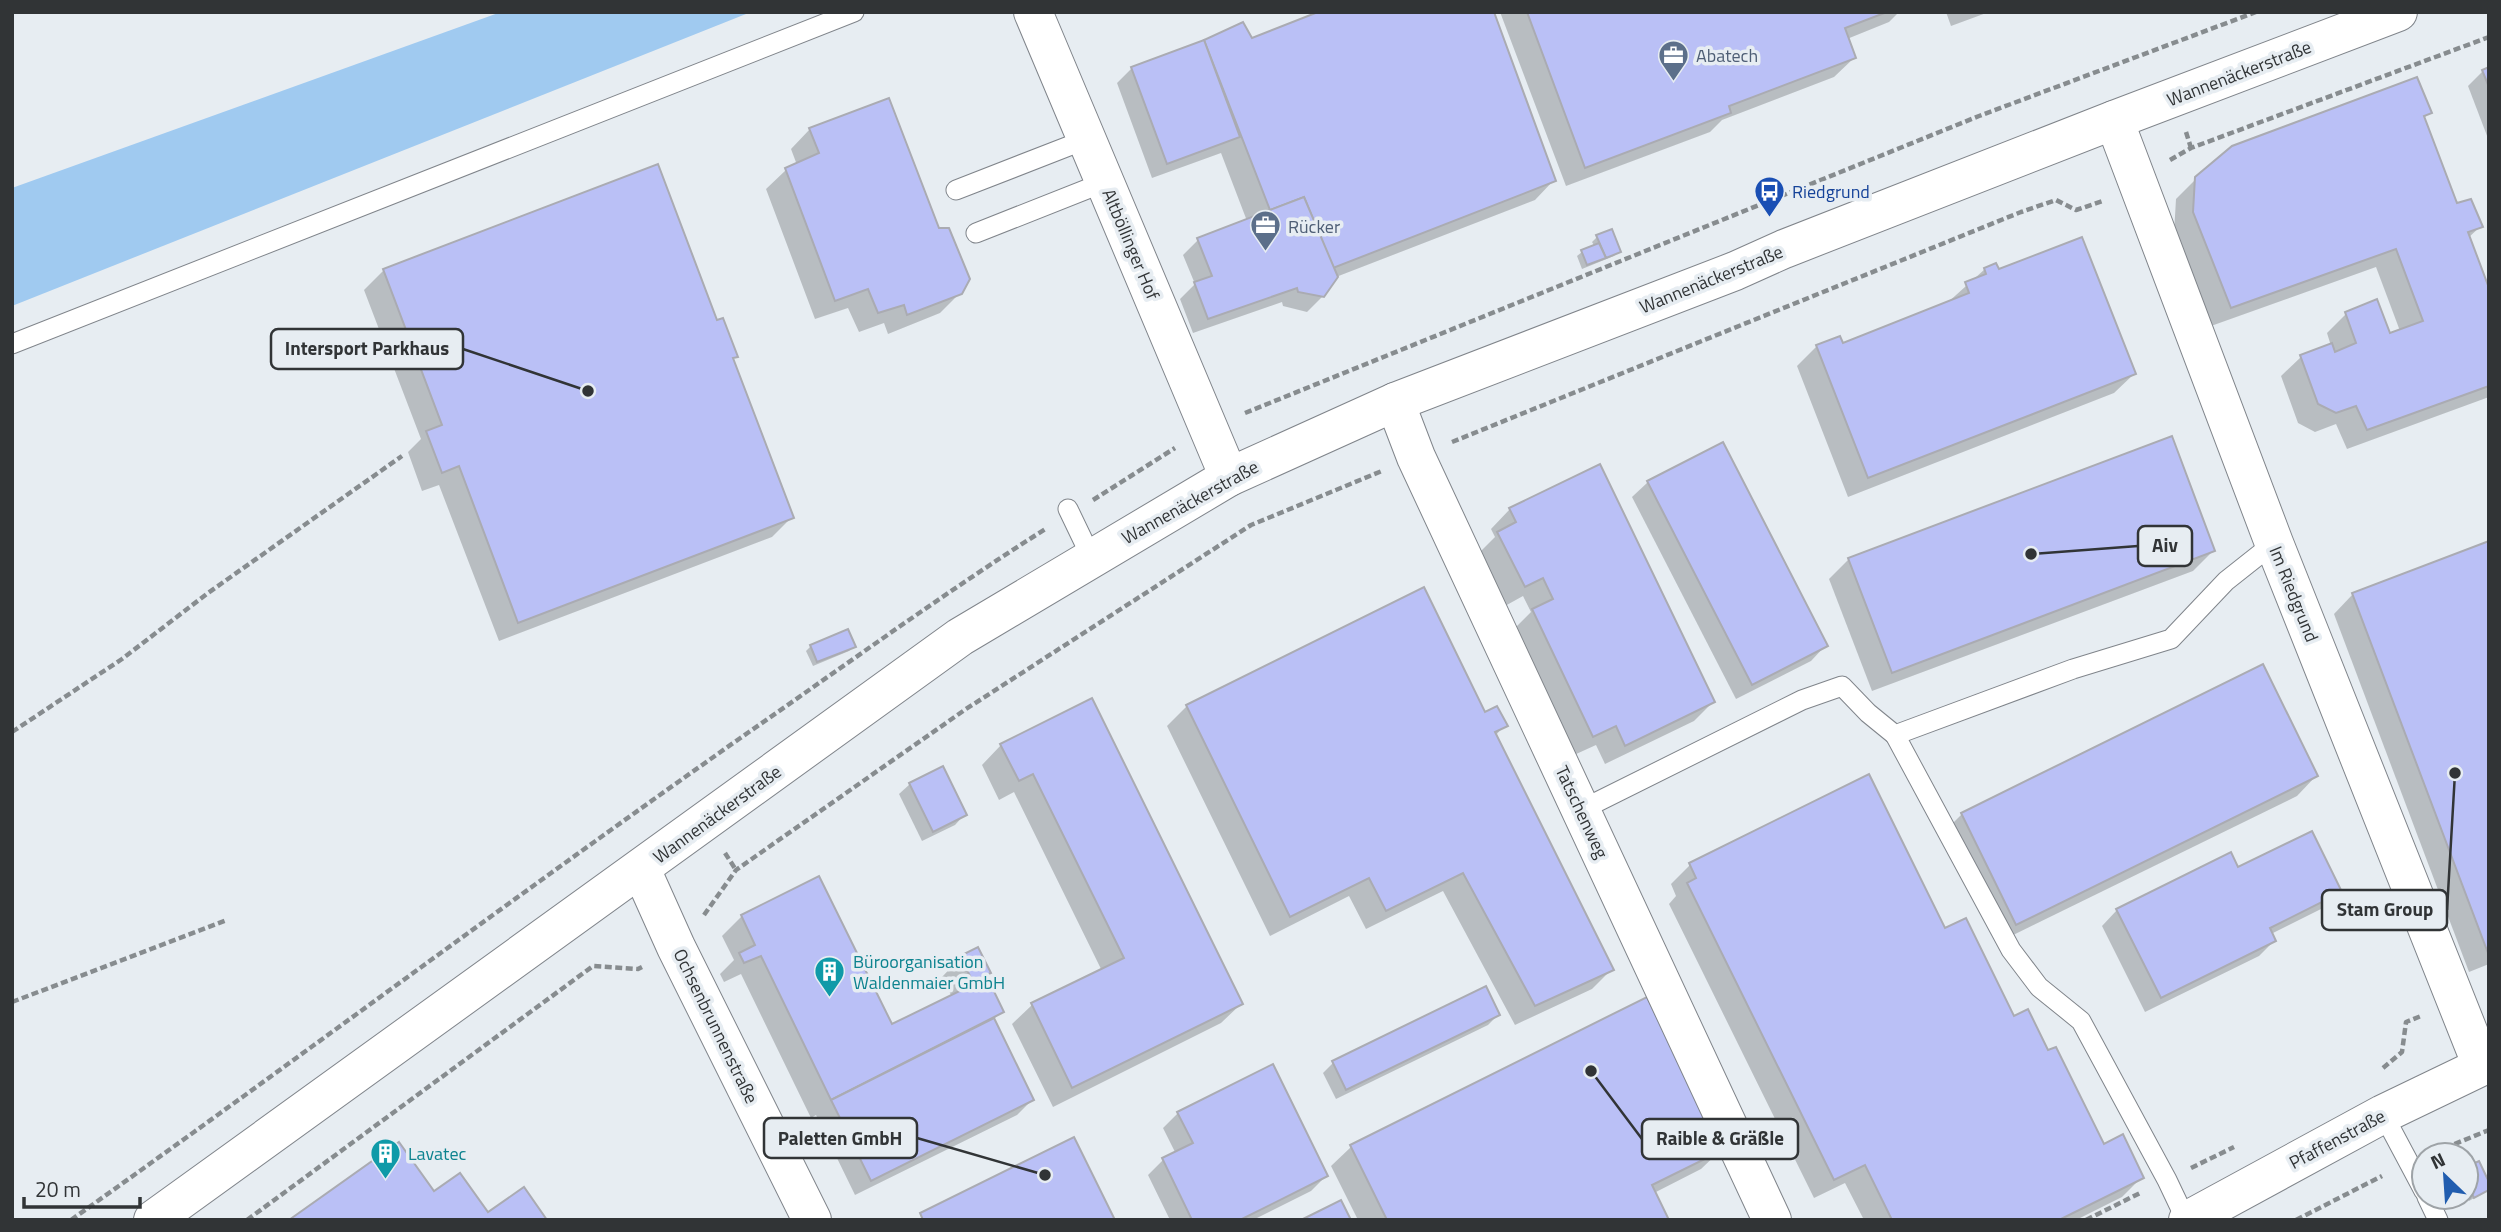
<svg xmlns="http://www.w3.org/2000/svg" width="2501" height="1232" font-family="'Titillium Web',sans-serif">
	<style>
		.green { fill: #a0caf0 }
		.shadow { fill: #0003 }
		.building { fill: #bac0f6; stroke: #aaabb2; stroke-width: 2 }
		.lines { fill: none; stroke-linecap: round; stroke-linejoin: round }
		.lane-casing { stroke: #80858b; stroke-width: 21 }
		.street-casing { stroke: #80858b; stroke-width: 40 }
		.secondary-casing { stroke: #80858b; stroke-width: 40 }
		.path { stroke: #878c8f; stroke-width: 4.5; stroke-dasharray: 7 3.5; stroke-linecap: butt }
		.lane { stroke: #fff; stroke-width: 19 }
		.street { stroke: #fff; stroke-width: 38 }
		.secondary { stroke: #fff; stroke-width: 38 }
		.labels { text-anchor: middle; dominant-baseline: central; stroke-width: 7; stroke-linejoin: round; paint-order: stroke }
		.service-label { font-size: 18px; fill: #4e5e75; stroke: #e7edf2; text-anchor: start }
		.street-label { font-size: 18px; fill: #313436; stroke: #e7edf2 }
		.transit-label { font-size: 18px; fill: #164399; stroke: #e7edf2; text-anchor: start }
		.culture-label { font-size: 18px; fill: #0d838f; stroke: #e7edf2; text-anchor: start }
		.leader { fill: none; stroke: #313436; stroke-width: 2.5 }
		.callout-dot { fill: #313436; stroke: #e7edf2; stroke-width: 2.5 }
		.callout { fill: #e7edf2; stroke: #313436; stroke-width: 2.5 }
		.callout-label { font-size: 19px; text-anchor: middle; font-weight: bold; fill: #313436 }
	</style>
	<rect width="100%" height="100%" fill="#e7edf2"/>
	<!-- green -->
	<polygon class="green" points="501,12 751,12 12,306 12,188"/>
	<!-- shadow -->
	<g class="shadow">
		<polygon points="1500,12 1899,12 1889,22 1847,39 1854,58 1834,77 1722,120 1710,132 1566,186"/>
		<polygon points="1946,12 1989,12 1951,26"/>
		<polygon points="1251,40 1554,180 1535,200 1336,277 1323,296 1307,312 1283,306 1282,302 1193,333 1180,299 1195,284 1183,255 1198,240 1247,221 1221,153 1152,178 1117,83 1132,68 1205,41"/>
		<polygon points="2489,69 2489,141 2468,86 2483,71"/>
		<polygon points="2429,113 2423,119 2456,205 2481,226 2468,238 2489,293 2489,397 2347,449 2336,424 2315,432 2298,423 2281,376 2301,357 2331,346 2327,333 2346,314 2389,335 2400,331 2376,267 2211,326 2174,233 2176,199 2196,179"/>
		<polygon points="810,129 960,293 940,313 888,334 884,323 859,332 848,308 815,319 766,189 786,170 797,165 791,149"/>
		<polygon points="1597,237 1619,251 1614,256 1582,269 1577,256 1582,252 1595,247 1592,242"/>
		<polygon points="1985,269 1998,272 2134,374 2114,393 1848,497 1797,366 1817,346 1842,345 1946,304"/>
		<polygon points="384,270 716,322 736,356 732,360 792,517 772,537 499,641 439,485 422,491 408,452 421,439 364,290"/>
		<polygon points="1648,482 1826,645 1811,661 1736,699 1632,497"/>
		<polygon points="1510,509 1713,702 1694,721 1605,764 1596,745 1574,755 1513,630 1531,612 1523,596 1505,606 1479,553 1495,537 1491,529"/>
		<polygon points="2489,543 2489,964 2469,972 2334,614 2353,594"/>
		<polygon points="2213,551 2193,571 1872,691 1829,579 1849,559"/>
		<polygon points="1423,590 1484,714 1505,725 1495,736 1611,970 1592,989 1515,1025 1443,891 1366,929 1349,896 1270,936 1167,726 1187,706"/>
		<polygon points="811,646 854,646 849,651 813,666 806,651"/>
		<polygon points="1091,700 1241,1004 1221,1023 1053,1107 1012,1024 1032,1005 1102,971 1014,792 999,800 982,765 1001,745"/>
		<polygon points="942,769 965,814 955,825 922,841 899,794 910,784"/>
		<polygon points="2316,776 2297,796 1997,943 1942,834 1962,814"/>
		<polygon points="1690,865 1944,931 2013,1018 2047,1053 2103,1146 2142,1177 2122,1197 2076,1220 1864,1220 1845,1183 1814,1198 1669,904 1676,896 1671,884"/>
		<polygon points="2237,870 2340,891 2325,907 2271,934 2274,941 2259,956 2145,1012 2102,926 2117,910"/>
		<polygon points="742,916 892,1027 952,997 942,977 961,957 989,973 984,977 1002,1011 993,1020 1032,1100 1017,1115 855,1195 816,1115 811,1118 741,974 724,982 720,974 734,960 722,936"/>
		<polygon points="1485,988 1498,1015 1488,1025 1336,1099 1323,1073 1333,1063"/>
		<polygon points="1178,1113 1326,1176 1311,1191 1253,1220 1170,1220 1148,1175 1163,1160 1176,1154 1163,1128"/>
		<polygon points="1351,1147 1721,1150 1701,1169 1654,1193 1667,1220 1358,1220 1331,1166"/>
		<polygon points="2466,1169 2489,1189 2469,1201 2466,1195"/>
	</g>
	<!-- building -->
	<g class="building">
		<polygon points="1318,12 1494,12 1556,181 1333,268 1304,197 1270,210 1204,40 1243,22 1252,38"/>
		<polygon points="1527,12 1887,12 1845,28 1856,58 1729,106 1731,113 1585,168"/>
		<polygon points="1204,40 1240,137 1167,164 1131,67"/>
		<polygon points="2489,67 2489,87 2482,70"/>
		<polygon points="2417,77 2432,113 2424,116 2457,203 2471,199 2483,227 2468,232 2489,288 2489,386 2367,430 2356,406 2336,413 2318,404 2300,355 2332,343 2335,352 2356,343 2345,312 2377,299 2390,333 2423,321 2396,249 2231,308 2193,212 2195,177 2232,146"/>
		<polygon points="889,98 939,228 949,228 970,279 962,294 907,315 904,305 878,313 868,289 835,301 785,168 819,153 809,128"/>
		<polygon points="658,164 717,320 723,318 738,357 733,358 794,518 518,623 459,466 442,473 426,431 442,425 383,269"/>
		<polygon points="1304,197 1338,277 1324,297 1298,292 1297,288 1208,319 1194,282 1212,276 1197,238"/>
		<polygon points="1612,229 1621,252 1606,258 1596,235"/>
		<polygon points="2082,237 2136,374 1868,478 1816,345 1840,336 1843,343 1969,293 1965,282 1986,274 1984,268 1996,263 1999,269"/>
		<polygon points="1599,243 1606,258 1587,265 1581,250"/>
		<polygon points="2172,436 2215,551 1892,673 1848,558"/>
		<polygon points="1723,442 1828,646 1752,685 1647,481"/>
		<polygon points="1600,464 1715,702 1625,746 1616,726 1593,737 1532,609 1553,599 1543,578 1525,587 1497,532 1516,522 1509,508"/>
		<polygon points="2489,541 2489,953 2488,953 2352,593"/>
		<polygon points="1424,587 1485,712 1497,706 1508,726 1495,732 1614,970 1535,1006 1463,873 1386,911 1369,878 1290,917 1186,705"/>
		<polygon points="848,629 856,647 817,662 810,645"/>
		<polygon points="2263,664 2318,776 2016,925 1961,813"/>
		<polygon points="1092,698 1243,1004 1072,1088 1031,1003 1124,958 1033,774 1019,781 1000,744"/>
		<polygon points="943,766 967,815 933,832 909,783"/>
		<polygon points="1869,774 1945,928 1966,918 2014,1016 2028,1009 2048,1050 2056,1047 2104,1144 2123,1134 2144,1178 2059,1220 1892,1220 1865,1165 1834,1180 1687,883 1696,878 1689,863"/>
		<polygon points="2312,831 2342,892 2270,928 2276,941 2161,998 2116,909 2231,852 2238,867"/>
		<polygon points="819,876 892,1024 974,984 960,956 978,947 991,973 986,975 1004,1012 831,1100 761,956 744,963 739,953 755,945 741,915"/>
		<polygon points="1486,986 1500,1015 1346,1090 1332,1061"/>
		<polygon points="1647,997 1723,1150 1652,1185 1669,1220 1387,1220 1350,1145"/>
		<polygon points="994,1018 1034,1100 871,1181 831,1100"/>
		<polygon points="1273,1064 1328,1176 1240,1220 1192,1220 1162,1158 1193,1143 1177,1112"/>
		<polygon points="1074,1137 1115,1220 923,1220 920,1213"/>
		<polygon points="399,1142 434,1191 460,1173 488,1212 524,1187 547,1220 289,1220"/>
		<polygon points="2479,1161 2489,1182 2489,1190 2474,1198 2466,1182 2466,1167"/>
		<polygon points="1341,1200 1351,1220 1301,1220"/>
	</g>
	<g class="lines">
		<defs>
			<g id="lane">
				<polyline points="956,190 1087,139"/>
				<polyline points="976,233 1105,182"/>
				<polyline points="12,344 854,12"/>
				<polyline points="1068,509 1092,559"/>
				<polyline points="1895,735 2011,950 2039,987 2081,1021 2167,1180 2186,1220"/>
				<polyline points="1581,810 1802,700 1842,686 1868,713 1895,735 2073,669 2171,639 2226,581 2274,543"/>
				<polyline points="2383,1114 2424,1191"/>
				<polyline points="2427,1197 2438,1220"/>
			</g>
			<g id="street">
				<polyline points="1033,12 1229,477"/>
				<polyline points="2114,120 2274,543 2482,1066"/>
				<polyline points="1395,402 1416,457 1772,1220"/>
				<polyline points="641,869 676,947 812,1220"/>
				<polyline points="2188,1220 2383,1114 2489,1063"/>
			</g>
			<polyline id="secondary" points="153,1220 960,637 1229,477 1395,402 1735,271 1784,249 2114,120 2398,12"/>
		</defs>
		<!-- lane casing -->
		<use href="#lane" class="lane-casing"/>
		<!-- street casing -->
		<use href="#street" class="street-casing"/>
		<!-- secondary casing -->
		<use href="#secondary" class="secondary-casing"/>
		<!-- path -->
		<g class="path">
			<polyline points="2186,132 2191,148"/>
			<polyline points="2170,160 2191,148 2489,37"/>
			<polyline points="1245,413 1979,116 2256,12"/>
			<polyline points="1452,442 2021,212 2056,200 2076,210 2103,201"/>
			<polyline points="1093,500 1175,448"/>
			<polyline points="12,732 122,659 208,593 402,456"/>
			<polyline points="725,853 736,870"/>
			<polyline points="704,915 736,870 966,709 1251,525 1382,471"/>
			<polyline points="12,1002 227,920"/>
			<polyline points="2383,1068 2402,1052 2406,1022 2421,1016"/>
			<polyline points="2435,1152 2489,1130"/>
			<polyline points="2191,1168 2234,1147"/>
			<path d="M71,1220C305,1054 534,882 769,718C861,654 952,588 1047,528"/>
			<polyline points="247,1220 593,966 638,969 642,967"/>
			<polyline points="2086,1220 2142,1192"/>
			<polyline points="2296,1220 2382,1176"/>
		</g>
		<!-- lane -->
		<use href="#lane" class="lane"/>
		<!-- street -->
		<use href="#street" class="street"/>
		<!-- secondary -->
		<use href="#secondary" class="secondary"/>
	</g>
	<!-- icons -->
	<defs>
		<symbol id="office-pin" viewBox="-11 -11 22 30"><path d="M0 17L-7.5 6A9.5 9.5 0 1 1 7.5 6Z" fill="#5c6f8a" stroke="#e7edf2"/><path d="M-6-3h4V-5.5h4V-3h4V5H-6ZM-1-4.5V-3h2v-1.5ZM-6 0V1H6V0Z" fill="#fff"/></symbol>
		<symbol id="bus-pin" viewBox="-11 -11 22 30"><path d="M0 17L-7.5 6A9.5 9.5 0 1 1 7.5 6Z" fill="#1a4fb4" stroke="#e7edf2"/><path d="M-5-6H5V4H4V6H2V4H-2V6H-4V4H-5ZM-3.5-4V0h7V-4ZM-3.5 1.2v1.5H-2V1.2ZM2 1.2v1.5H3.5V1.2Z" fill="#fff"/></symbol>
		<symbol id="building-pin" viewBox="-11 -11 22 30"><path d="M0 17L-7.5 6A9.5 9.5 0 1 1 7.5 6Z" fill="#0f9aa8" stroke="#e7edf2"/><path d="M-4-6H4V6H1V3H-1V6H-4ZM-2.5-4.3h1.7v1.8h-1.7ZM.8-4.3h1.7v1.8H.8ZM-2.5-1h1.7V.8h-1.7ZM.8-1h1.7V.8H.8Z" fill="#fff"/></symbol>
	</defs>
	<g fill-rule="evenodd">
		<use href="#office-pin" x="1656" y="38" width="35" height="47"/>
		<use href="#bus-pin" x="1752" y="174" width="35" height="47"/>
		<use href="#office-pin" x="1248" y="208" width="35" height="47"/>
		<use href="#building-pin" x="812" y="954" width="35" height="47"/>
		<use href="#building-pin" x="368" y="1136" width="35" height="47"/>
	</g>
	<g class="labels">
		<!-- service labels -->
		<g class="service-label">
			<text x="1696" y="55">Abatech</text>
			<text x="1288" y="226">Rücker</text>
		</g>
		<!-- street labels -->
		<g class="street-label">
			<text transform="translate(2239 73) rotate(-21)">Wannenäckerstraße</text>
			<text transform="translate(1131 244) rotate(67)">Altböllinger Hof</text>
			<text transform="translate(1711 279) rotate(-22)">Wannenäckerstraße</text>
			<text transform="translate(1190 502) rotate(-29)">Wannenäckerstraße</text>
			<text transform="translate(2294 594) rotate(68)">Im Riedgrund</text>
			<text transform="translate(1582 812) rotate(65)">Tatschenweg</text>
			<text transform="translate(717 814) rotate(-36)">Wannenäckerstraße</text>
			<text transform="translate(716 1026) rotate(64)">Ochsenbrunnenstraße</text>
			<text transform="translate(2337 1139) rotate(-28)">Pfaffenstraße</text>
		</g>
		<!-- transit labels -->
		<g class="transit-label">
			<text x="1792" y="191">Riedgrund</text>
		</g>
		<!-- culture labels -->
		<g class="culture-label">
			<text x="853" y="961">Büroorganisation<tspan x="853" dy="21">Waldenmaier GmbH</tspan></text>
			<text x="408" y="1153">Lavatec</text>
		</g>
	</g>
	<!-- callouts -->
	<path class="leader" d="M588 391L463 349M2031 554L2138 546M2455 773L2447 910M1045 1175L917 1138M1591 1071L1642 1139"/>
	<g class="callout-dot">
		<circle cx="588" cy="391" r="7"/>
		<circle cx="2031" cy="554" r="7"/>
		<circle cx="2455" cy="773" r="7"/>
		<circle cx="1045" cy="1175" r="7"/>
		<circle cx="1591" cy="1071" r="7"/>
	</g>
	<g class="callout">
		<rect x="271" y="329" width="192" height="40" rx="7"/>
		<rect x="2138" y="526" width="54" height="40" rx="7"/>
		<rect x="2322" y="890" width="125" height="40" rx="7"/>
		<rect x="764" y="1118" width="153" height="40" rx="7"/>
		<rect x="1642" y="1119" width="156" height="40" rx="7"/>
	</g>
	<g class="callout-label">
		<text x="367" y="355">Intersport Parkhaus</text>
		<text x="2165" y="552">Aiv</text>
		<text x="2385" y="916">Stam Group</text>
		<text x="840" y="1145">Paletten GmbH</text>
		<text x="1720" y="1145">Raible &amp; Gräßle</text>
	</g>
	<!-- border -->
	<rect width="2501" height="1232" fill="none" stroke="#313436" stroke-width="28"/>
	<!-- north arrow -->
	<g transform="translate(2445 1176) rotate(335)"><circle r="33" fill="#e7edf2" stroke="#9ea3a7" stroke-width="2"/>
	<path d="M0-5L12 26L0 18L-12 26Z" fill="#215daf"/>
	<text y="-10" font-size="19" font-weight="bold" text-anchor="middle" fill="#313436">N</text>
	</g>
	<!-- scale -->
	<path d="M24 1197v10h116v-10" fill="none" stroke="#313436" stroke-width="3.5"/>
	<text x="35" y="1197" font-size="21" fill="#313436" stroke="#e7edf2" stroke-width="5" paint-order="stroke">20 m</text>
</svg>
